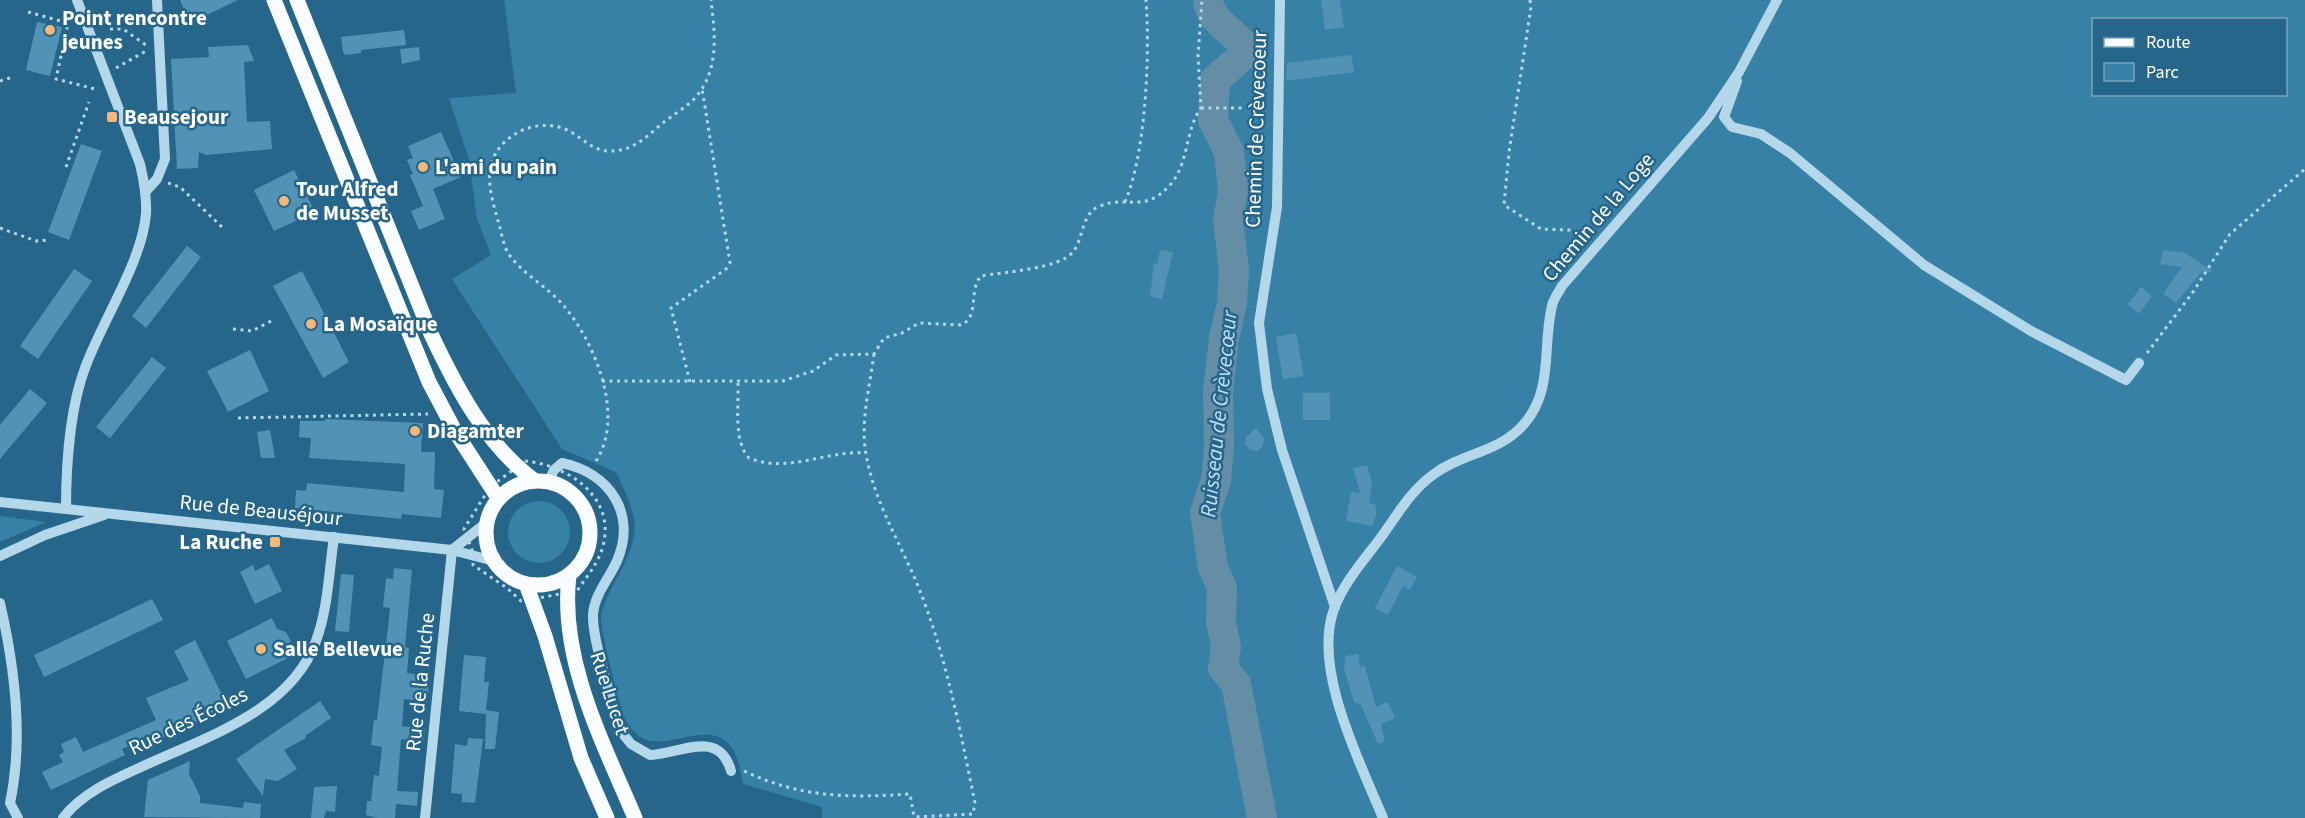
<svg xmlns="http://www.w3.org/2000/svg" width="2305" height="818" font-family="'Source Sans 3',sans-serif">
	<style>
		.green { fill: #3780a6; fill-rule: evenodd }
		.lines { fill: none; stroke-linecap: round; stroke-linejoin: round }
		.river { stroke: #648ea6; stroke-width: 30 }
		.building { fill: #5292b4 }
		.path { stroke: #b4d7ea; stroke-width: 3; stroke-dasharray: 3 4.5; stroke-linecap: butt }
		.minor { stroke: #b4d7ea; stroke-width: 10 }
		.major { stroke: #f8fcfe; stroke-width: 15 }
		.poi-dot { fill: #f3b779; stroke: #26668b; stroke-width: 2 }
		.labels { text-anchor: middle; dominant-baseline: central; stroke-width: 5; stroke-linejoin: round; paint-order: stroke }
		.poi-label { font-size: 21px; font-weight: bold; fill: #fff; stroke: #26668b; text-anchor: start }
		.street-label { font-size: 21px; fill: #fff; stroke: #26668b }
		.water-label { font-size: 22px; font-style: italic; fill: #c0e0f1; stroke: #26668b }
	</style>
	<rect width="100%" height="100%" fill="#26668b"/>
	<!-- green -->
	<g class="green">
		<path d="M504,0H2305V818H822V807L743,784C740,770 738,751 727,742C697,717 648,769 625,718C619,704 600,629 601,616C603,603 611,589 617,578C643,531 638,518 616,472L562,449L452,279L491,255L477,219L469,160L449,98L516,93ZM2094,20H2286V94H2094Z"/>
		<circle cx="539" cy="532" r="31"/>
		<polygon points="0,516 46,522 0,542"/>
	</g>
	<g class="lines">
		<!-- river -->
		<path class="river" d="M1208,0C1209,22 1238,33 1248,51L1215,80L1213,120L1229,152L1233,191L1228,220L1234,270L1232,303L1224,338L1218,392L1219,448L1216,480L1205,513L1213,567L1222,588L1221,621L1226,647L1223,668L1236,684L1262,818"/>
	</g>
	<!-- building -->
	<g class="building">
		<polygon points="180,0 238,0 190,23"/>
		<polygon points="1321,0 1340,0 1344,27 1325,30"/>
		<polygon points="37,22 62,27 50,76 26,70"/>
		<polygon points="404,30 406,45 361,50 361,53 345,55 343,52 341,37"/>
		<polygon points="248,45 254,61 244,62 247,122 270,121 272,149 206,155 199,152 198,168 177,169 171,59 209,57 208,47"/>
		<polygon points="419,47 420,60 402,64 400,49"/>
		<polygon points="1351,55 1354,72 1286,81 1287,63"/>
		<polygon points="441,132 461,177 433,189 445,219 419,230 411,211 423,206 410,175 413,174 407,160 413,158 408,146"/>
		<polygon points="81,144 102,151 69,240 48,232"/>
		<polygon points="294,170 315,212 274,231 254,190"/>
		<polygon points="187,246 201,257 146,328 132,316"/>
		<polygon points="1160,250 1173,252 1162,299 1150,296 1154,263 1157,264"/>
		<polygon points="2163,250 2185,253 2215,273 2202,271 2176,303 2163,294 2182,267 2160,264"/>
		<polygon points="74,269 92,281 38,359 20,346"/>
		<polygon points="302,271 349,362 323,378 273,286"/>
		<polygon points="2141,287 2152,296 2139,314 2128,304"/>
		<polygon points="1296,333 1304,376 1283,379 1276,337"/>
		<polygon points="250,350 269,391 228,412 207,371"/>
		<polygon points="152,357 166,368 110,438 96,427"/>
		<polygon points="30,389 47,403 0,459 0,425"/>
		<rect x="1303" y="393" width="27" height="27"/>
		<polygon points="325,419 423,423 421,452 435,452 434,489 444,490 441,518 402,514 401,519 295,508 296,490 306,491 307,483 404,492 405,464 309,458 311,438 299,437 300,421 325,421"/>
		<polygon points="1256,428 1264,439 1263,446 1257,451 1250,450 1245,444 1246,437"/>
		<polygon points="270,430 275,458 261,458 257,432"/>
		<polygon points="1367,465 1372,482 1369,503 1375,504 1377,513 1372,526 1346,521 1351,492 1360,493 1353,468"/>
		<polygon points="269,564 282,591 255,604 240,572 253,565 255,571"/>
		<polygon points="1397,566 1417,577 1410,590 1403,586 1388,615 1375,608"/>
		<polygon points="394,568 412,570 405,647 409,648 407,673 430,676 427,702 404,699 402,726 425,729 423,742 401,739 397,791 418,792 417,806 396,804 395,818 377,818 366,815 367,801 371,801 374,775 379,776 382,747 371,745 374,720 377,720 388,627 390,608 383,607 386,578 393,579"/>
		<polygon points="341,574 354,575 349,632 335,631"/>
		<polygon points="152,599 163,620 44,677 34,655"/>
		<polygon points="272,618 277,629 286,632 294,648 288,650 292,656 246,679 227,641"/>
		<polygon points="195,640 228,707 151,743 148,737 122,749 125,755 51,790 42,772 63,762 59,755 64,752 61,744 76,737 83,752 156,720 146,698 189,680 174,651"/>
		<polygon points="1358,654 1360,668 1365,666 1376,707 1388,702 1395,718 1381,724 1385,741 1378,744 1361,705 1354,702 1344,668 1345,656"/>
		<polygon points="464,655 486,657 484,682 489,682 486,710 499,712 495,749 485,749 486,714 459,711"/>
		<polygon points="320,701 331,718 305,736 306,738 284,750 297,769 278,781 265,779 263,796 236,759"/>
		<polygon points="468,738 483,739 475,803 462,802 462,794 451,793 455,744 467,746"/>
		<polygon points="190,761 189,774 200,796 200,803 243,808 244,802 261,804 260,818 144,817 148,780"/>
		<polygon points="337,786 335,812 326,811 324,818 311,818 314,787"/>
	</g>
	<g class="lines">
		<!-- path -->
		<g class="path">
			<polyline points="1530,0 1531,7 1509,152 1504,205 1541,229 1569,230 1590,234"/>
			<polyline points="28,12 68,23 56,79 95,89"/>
			<polyline points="110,29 123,29 146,45"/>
			<polyline points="116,68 146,51"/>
			<polyline points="0,81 13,77"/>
			<polyline points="1201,108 1266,108"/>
			<polyline points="66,167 89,102"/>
			<polyline points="168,183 180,187 222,227"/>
			<path d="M1125,202C1146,153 1150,54 1146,0"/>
			<polyline points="0,228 36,241 48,240"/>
			<polyline points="233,329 252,331 275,319"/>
			<polyline points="2147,353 2193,292 2230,234 2305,169"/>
			<path d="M874,354C870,386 860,422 866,454C874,502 900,542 918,586C946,655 960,730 975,803L973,814L914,817"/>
			<path d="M602,381H783L813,371L836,355L874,354L884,338L902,333L919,323L961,325C980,317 968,291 981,276C1003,272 1059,269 1073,252C1084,238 1081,213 1100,206C1126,195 1144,213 1168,187C1190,165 1184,131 1201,108L1198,56L1202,0"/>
			<polyline points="690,382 671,308 726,269 730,263 702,88"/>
			<path d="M738,383C739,405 733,441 749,458C789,474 826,450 865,453"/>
			<polyline points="238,418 428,414"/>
			<path d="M525,461C568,465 616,497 603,546C598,564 587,576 577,591L521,601L507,588L473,565L474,555L464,529L490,487Z"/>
			<path d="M596,461C625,417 596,344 564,306C548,287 522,274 508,253C504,246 502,236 500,228C493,201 480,170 501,146C518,126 548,119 571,132C583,139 593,150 607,151C630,152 642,141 658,127C669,117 683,110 694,99C720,71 715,34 711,0"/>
			<path d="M744,771C801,798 849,798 910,794L914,817"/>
		</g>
		<!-- minor -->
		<g class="minor">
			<polyline points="1280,0 1277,207 1259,323 1267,389 1282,450 1335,607"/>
			<polyline points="1737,81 1724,117 1732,127 1761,134 1790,153 1924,265 2031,331 2126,380 2139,363"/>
			<polyline points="146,191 157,179 165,159 157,0"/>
			<path d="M549,481L554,470L562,463C610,473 637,514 617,561C609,579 594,595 593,615C592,638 614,712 623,734L631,744L650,755C680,754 719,728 731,771"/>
			<polyline points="0,502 452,550 494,561"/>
			<path d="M66,509C66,466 70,408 85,368C102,321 142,262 146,214C147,196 144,181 140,164L77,0"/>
			<polyline points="452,550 486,523"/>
			<polyline points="0,556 45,535 104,515"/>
			<path d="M0,603C15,668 24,738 10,803L18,818"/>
			<path d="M63,818C81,794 112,780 139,768C202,738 290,713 316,641C328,609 329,571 334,537"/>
			<polyline points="425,818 452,550"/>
			<path d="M1383,818C1360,762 1312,669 1334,609C1343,584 1363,561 1379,540C1396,517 1410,491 1434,474C1464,452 1499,453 1524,424C1554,390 1542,346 1552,306C1553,299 1559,292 1562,286L1708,118L1739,72L1777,0"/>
		</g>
		<!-- major -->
		<g class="major">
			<polyline points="274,0 429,382 456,433 498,498"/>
			<path d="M297,0L431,334C456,387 486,445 534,480"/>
			<circle cx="538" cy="533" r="52"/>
			<path d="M569,575C559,660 603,742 635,818"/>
			<polyline points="526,584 545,636 581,758 607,818"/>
		</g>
	</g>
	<!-- markers -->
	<g class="poi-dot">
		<circle cx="50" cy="30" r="6"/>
		<rect x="106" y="111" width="12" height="12" rx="3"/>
		<circle cx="423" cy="167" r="6"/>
		<circle cx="284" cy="201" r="6"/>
		<circle cx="311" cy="324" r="6"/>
		<circle cx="415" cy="431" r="6"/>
		<rect x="269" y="536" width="12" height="12" rx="3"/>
		<circle cx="261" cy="649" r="6"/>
	</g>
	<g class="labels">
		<!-- poi labels -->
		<g class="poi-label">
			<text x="62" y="18">Point rencontre<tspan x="62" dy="24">jeunes</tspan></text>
			<text x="124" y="117">Beausejour</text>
			<text x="435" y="167">L'ami du pain</text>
			<text x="296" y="189">Tour Alfred<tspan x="296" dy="24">de Musset</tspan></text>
			<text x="323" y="324">La Mosaïque</text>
			<text x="427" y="431">Diagamter</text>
			<text x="263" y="542" text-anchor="end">La Ruche</text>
			<text x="273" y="649">Salle Bellevue</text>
		</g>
		<!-- street labels -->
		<g class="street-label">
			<text transform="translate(1256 129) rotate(-88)">Chemin de Crèvecoeur</text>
			<text transform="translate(1598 217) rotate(-50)">Chemin de la Loge</text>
			<text transform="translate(261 510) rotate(6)">Rue de Beauséjour</text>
			<text transform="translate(420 682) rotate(-84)">Rue de la Ruche</text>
			<text transform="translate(610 693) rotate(72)">Rue Lucet</text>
			<text transform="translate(188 721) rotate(-26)">Rue des Écoles</text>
		</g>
		<!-- water labels -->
		<g class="water-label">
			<text transform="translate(1219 414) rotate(-84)">Ruisseau de Crèvecœur</text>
		</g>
	</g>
	<!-- legend -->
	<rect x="2092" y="18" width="195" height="78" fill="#26668b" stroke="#7da3b9" stroke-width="1.5"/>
	<rect x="2104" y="38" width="30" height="9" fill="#f8fcfe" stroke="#7da3b9" stroke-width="1.5"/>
	<text x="2146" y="48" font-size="18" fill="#ffffff">Route</text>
	<rect x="2104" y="63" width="30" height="18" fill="#3780a6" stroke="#7da3b9" stroke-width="1.5"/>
	<text x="2146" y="78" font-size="18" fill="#ffffff">Parc</text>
</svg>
